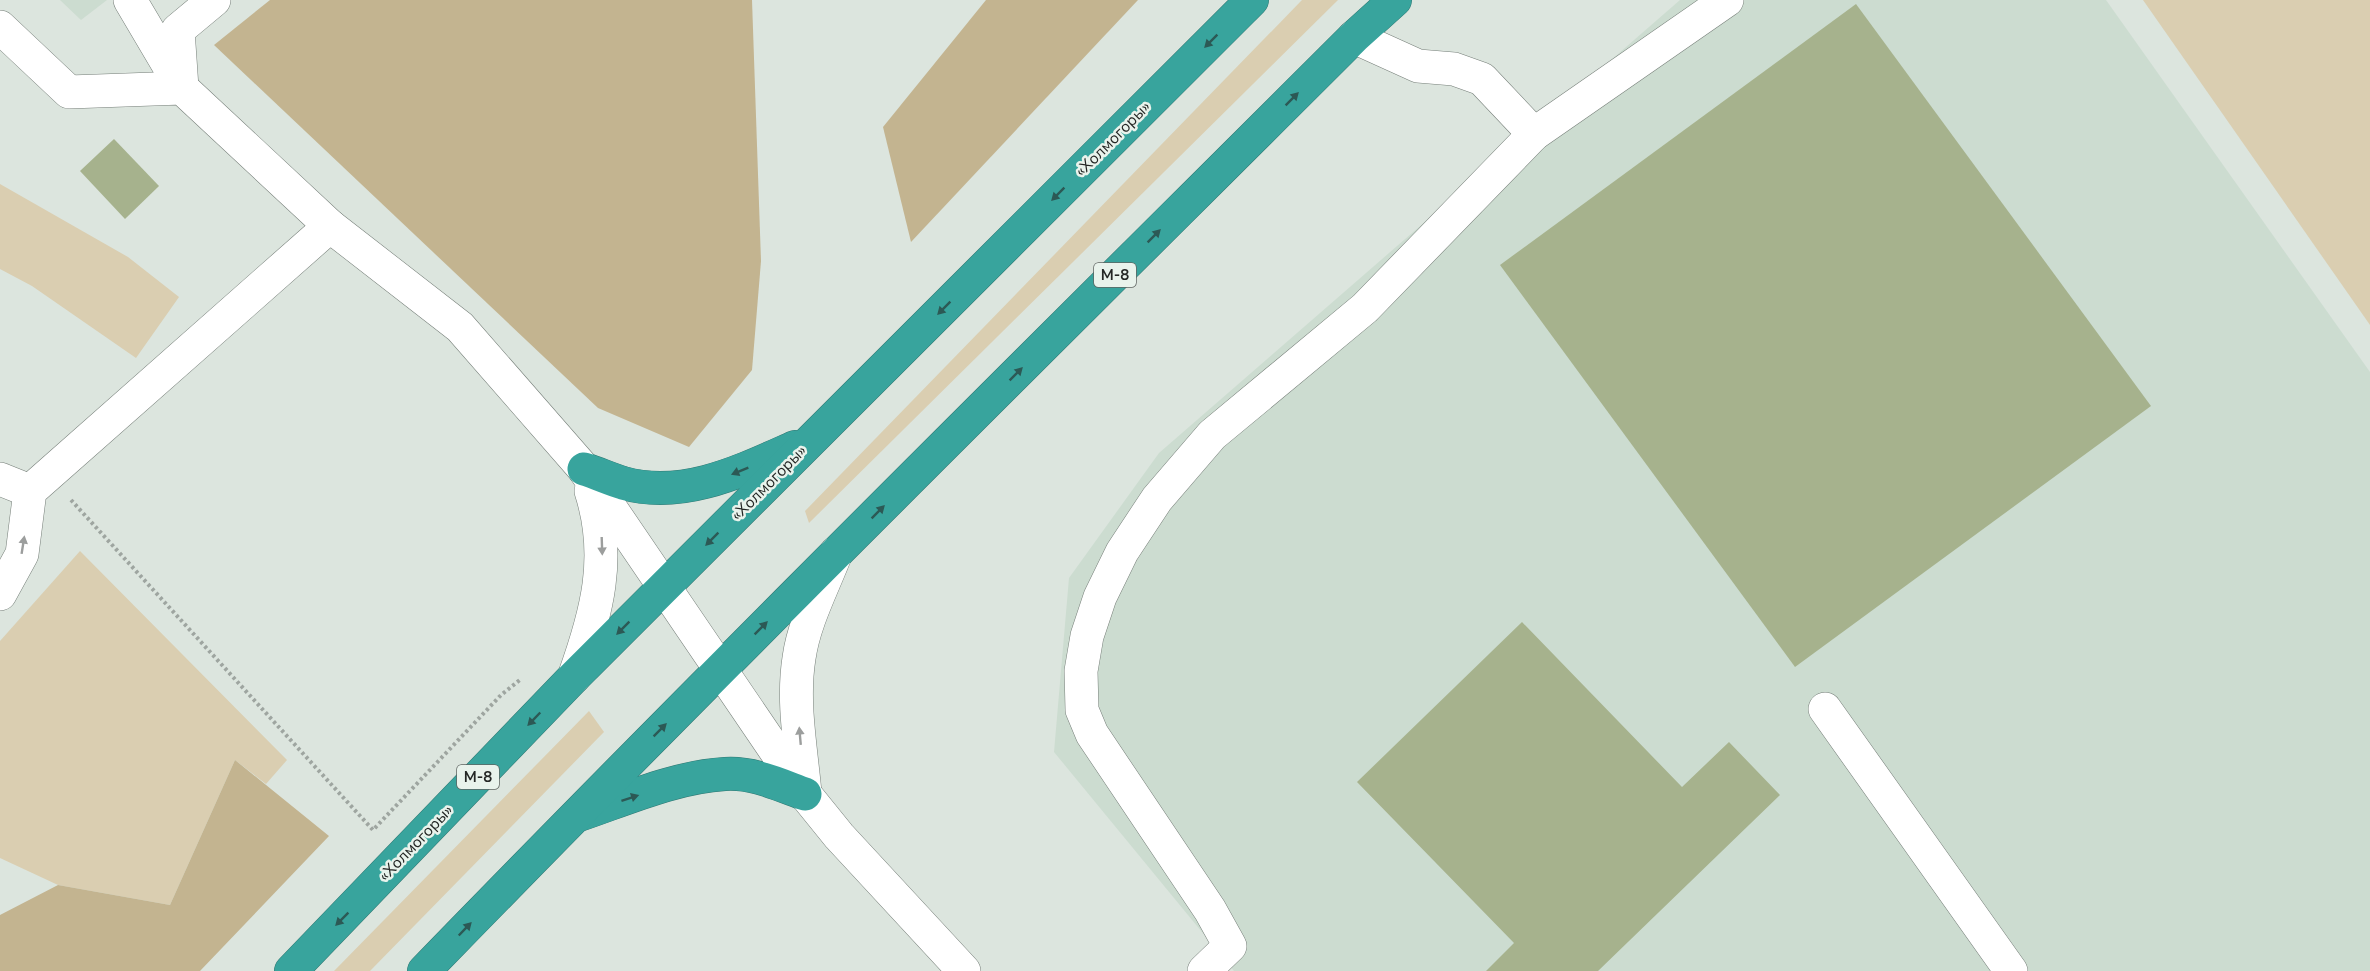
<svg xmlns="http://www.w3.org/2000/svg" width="2370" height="971" font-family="'Nunito Sans',sans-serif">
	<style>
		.built { fill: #ccdcd0 }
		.green { fill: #daceb1 }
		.forest { fill: #c3b490 }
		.building { fill: #a6b28d }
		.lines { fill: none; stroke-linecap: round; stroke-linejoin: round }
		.minor-casing { stroke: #767f79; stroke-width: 34 }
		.highway-casing { stroke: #317873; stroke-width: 34 }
		.path { stroke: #9ea5a0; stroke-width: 4; stroke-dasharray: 3 3; stroke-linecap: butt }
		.minor { stroke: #fff; stroke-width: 33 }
		.highway { stroke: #38a49d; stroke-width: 33 }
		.oneway { fill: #2c5955 }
		.oneway2 { fill: #9c9e9d }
		.labels { text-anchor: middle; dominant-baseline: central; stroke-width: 5; stroke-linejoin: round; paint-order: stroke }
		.shield { fill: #e9f3ec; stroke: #5f6461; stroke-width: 1.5 }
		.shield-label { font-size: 15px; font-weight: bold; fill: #242725 }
		.street-label { font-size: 16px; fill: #242725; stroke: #e9f3ec }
	</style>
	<rect width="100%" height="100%" fill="#dce5de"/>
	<!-- built -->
	<g class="built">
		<polygon points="60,0 107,0 81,20"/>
		<polygon points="1680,0 2106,0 2370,372 2370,971 1234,971 1054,752 1069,578 1159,453"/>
	</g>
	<!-- green -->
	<g class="green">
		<polygon points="1302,0 1338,0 809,523 805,511"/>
		<polygon points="2143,0 2370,0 2370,325"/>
		<polygon points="0,184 128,257 179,297 136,358 32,286 0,269"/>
		<polygon points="80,551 287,760 266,784 235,760 170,905 58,885 0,858 0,641"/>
		<polygon points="589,711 604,732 370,971 334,971"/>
	</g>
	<!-- forest -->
	<g class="forest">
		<polygon points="270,0 752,0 761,261 752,370 689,447 598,408 214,45"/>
		<polygon points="986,0 1138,0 911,242 883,127"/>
		<polygon points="235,760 329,836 200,971 0,971 0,915 58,885 170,905"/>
	</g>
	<!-- building -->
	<g class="building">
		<polygon points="1856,4 2151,406 1795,667 1500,265"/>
		<polygon points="114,139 159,186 125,219 80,171"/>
		<polygon points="1522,622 1682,787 1729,742 1780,795 1598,971 1486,971 1514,943 1357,782"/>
	</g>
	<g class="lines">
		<defs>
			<g id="minor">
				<polyline points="130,0 182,88 178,30 214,0"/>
				<polyline points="0,27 69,92 182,88 330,226 460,327 584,469 805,794 839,836 964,971"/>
				<polyline points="1354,37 1418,66 1454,69 1482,79 1534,134"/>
				<polyline points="0,479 30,491"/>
				<polyline points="0,594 22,554 30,491 330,226"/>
				<path d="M574,677C597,613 612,557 591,491"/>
				<polyline points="1825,709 2011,971"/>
				<path d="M805,793C801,748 792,702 799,658C804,622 823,587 836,553"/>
				<polyline points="1204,971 1230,946 1210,910 1092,734 1082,710 1081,671 1087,636 1100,597 1122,552 1157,499 1212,435 1365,308 1534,134 1727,0"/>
			</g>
			<g id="highway">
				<path d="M584,469C597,473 610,479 623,483C683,500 741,471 795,447"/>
				<path d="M579,815C626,799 675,777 725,774C753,772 780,785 805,794"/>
				<polyline points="291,971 574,677 1252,0"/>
				<path d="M424,971C730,656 1043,347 1354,37L1395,0"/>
			</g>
		</defs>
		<!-- minor casing -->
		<use href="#minor" class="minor-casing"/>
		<!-- highway casing -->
		<use href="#highway" class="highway-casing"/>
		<!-- path -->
		<polyline class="path" points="71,500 373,830 501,695 521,679"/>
		<!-- minor -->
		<use href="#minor" class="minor"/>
		<!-- highway -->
		<use href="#highway" class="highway"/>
	</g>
	<!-- one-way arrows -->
	<defs><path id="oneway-solid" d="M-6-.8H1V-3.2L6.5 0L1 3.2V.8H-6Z" transform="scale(1.5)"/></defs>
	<g class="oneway">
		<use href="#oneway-solid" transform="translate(1211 41) rotate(135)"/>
		<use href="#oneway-solid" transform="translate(1292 99) rotate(-45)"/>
		<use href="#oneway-solid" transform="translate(1058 194) rotate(135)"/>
		<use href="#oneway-solid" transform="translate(1154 236) rotate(-45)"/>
		<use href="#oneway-solid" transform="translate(944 308) rotate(135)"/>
		<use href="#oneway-solid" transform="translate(1016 374) rotate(-45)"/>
		<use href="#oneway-solid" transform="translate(740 471) rotate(158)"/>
		<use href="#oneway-solid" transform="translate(878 512) rotate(-45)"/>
		<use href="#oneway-solid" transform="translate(712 539) rotate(135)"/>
		<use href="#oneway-solid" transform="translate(623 628) rotate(135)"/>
		<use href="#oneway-solid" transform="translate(761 628) rotate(-45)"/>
		<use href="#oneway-solid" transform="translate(534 719) rotate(134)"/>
		<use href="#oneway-solid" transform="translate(660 730) rotate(-45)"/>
		<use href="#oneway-solid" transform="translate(630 798) rotate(-18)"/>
		<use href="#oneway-solid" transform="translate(342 919) rotate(135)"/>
		<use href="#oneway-solid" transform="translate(465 929) rotate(-46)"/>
	</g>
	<g class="oneway2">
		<use href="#oneway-solid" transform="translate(23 545) rotate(-81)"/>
		<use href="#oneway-solid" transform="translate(602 546) rotate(88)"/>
		<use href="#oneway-solid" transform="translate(800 736) rotate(-95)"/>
	</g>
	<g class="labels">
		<!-- shield labels -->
		<g class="shield">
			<rect x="1094" y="263" width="42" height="24" rx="4.5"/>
			<rect x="457" y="765" width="42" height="24" rx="4.5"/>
		</g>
		<g class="shield-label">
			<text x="1115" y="275">М-8</text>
			<text x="478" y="777">М-8</text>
		</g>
		<!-- street labels -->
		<g class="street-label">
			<text transform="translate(1113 139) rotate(-45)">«Холмогоры»</text>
			<text transform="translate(769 483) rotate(-45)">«Холмогоры»</text>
			<text transform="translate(416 843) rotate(-46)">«Холмогоры»</text>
		</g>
	</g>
</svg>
